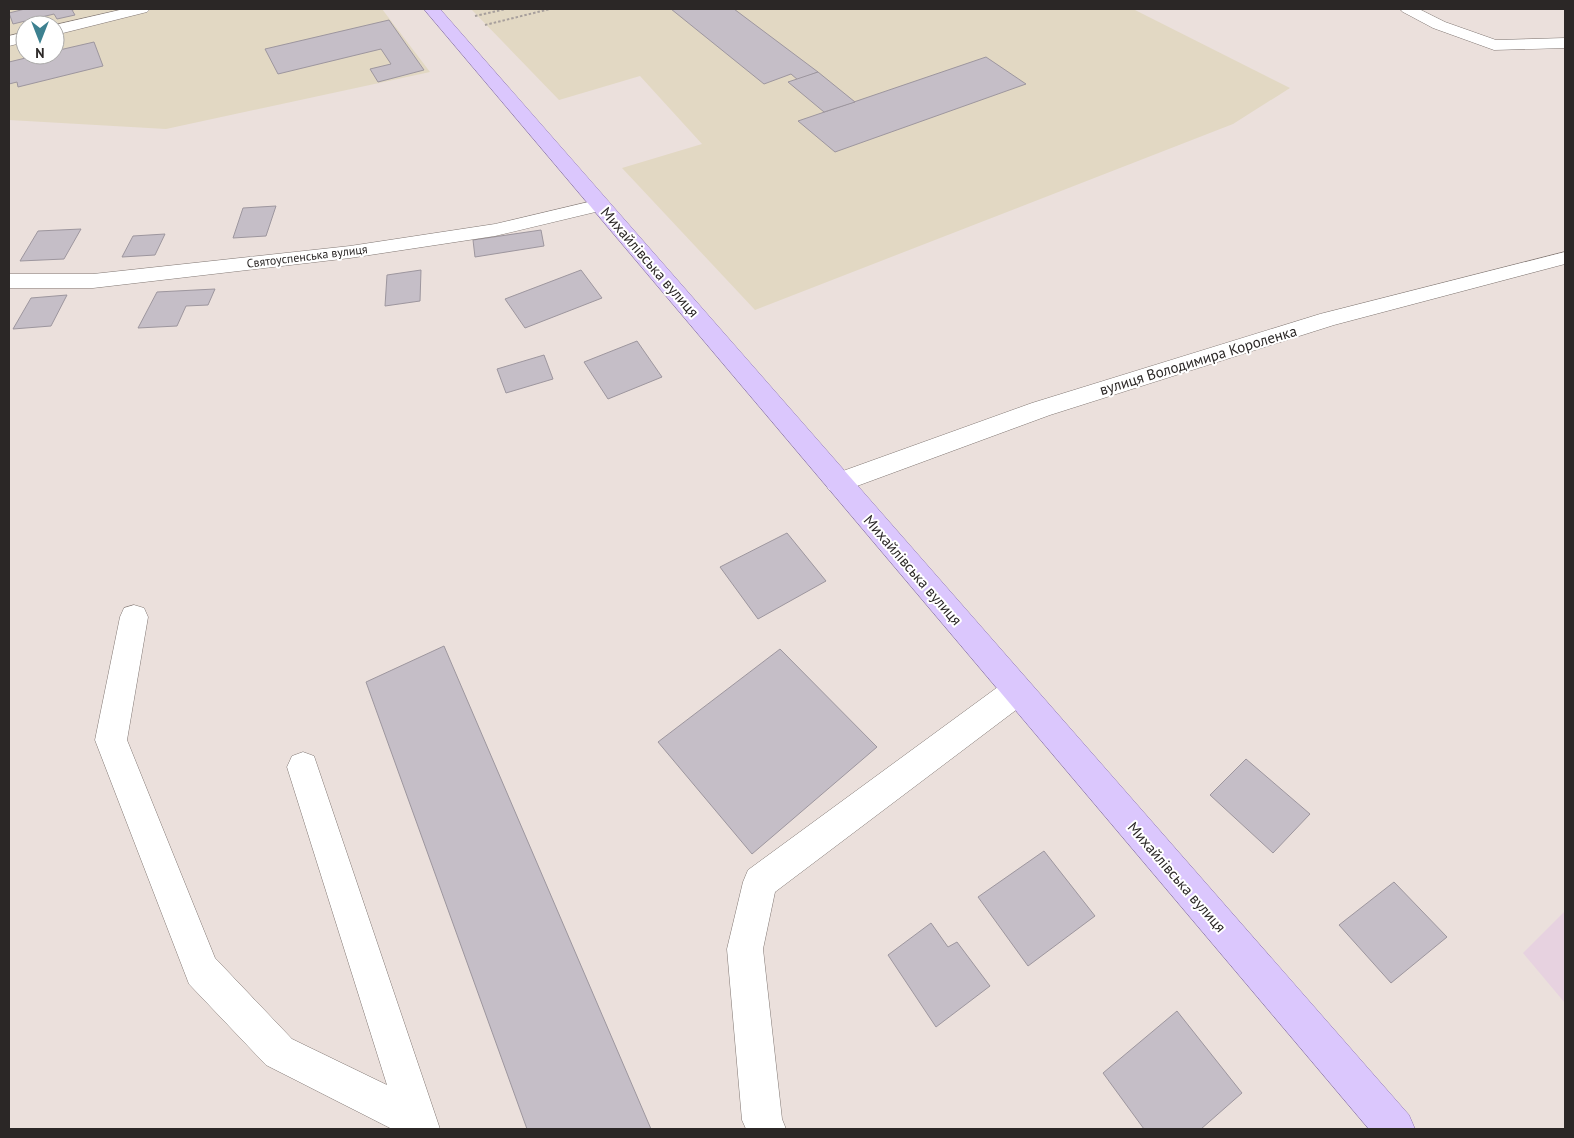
<svg xmlns="http://www.w3.org/2000/svg" width="1574" height="1138" font-family="'PT Sans',sans-serif">
	<style>
		.education { fill: #e7d2e0 }
		.medical { fill: #e2d8c3; fill-rule: evenodd }
		.building { fill: #c5bec7; stroke: #9d969e }
		.lines { fill: none; stroke-linecap: round; stroke-linejoin: round }
		.minor-casing { stroke: #817773; stroke-width: 1 }
		.major-casing { stroke: #8e77b0; stroke-width: 1 }
		.path { stroke: #a79f9c; stroke-width: 2; stroke-dasharray: 2.5 2; stroke-linecap: butt }
		.minor { fill: #fff; fill-rule: evenodd }
		.major { fill: #dbc7fd; fill-rule: evenodd }
		.labels { text-anchor: middle; dominant-baseline: central; stroke-width: 4; stroke-linejoin: round; paint-order: stroke }
		.far-street-label { font-size: 12px; fill: #2b2726; stroke: #fff }
		.street-label { font-size: 15px; fill: #2b2726; stroke: #fff }
	</style>
	<rect width="100%" height="100%" fill="#ebe0dc"/>
	<!-- education -->
	<polygon class="education" points="1565,911 1565,1003 1523,953"/>
	<!-- medical -->
	<g class="medical">
		<path d="M9,9H382L430,72L166,129L9,120ZM25,25H55V55H25Z"/>
		<polygon points="471,9 1133,9 1290,88 1233,124 755,310 622,168 702,144 640,76 559,100"/>
	</g>
	<!-- building -->
	<g class="building">
		<polygon points="25,9 77,9 72,10 75,15 57,19 54,14 13,24 9,13"/>
		<polygon points="671,9 734,9 818,72 798,80 791,74 764,84"/>
		<polygon points="389,20 424,70 378,82 370,69 391,64 381,49 278,74 265,49"/>
		<polygon points="94,42 103,66 18,87 17,82 9,84 9,62 38,55 55,55 55,51"/>
		<polygon points="986,57 1026,84 835,152 798,121"/>
		<polygon points="818,72 855,102 824,112 788,82"/>
		<polygon points="276,206 266,236 233,238 243,208"/>
		<polygon points="81,229 64,259 20,261 38,231"/>
		<polygon points="541,230 544,246 475,257 473,240"/>
		<polygon points="165,234 155,255 122,257 133,236"/>
		<polygon points="421,270 420,301 385,306 387,275"/>
		<polygon points="581,270 602,298 525,328 505,299"/>
		<polygon points="215,289 208,305 186,306 177,326 138,328 157,292"/>
		<polygon points="67,295 51,326 13,329 31,298"/>
		<polygon points="637,341 662,377 608,399 584,362"/>
		<polygon points="544,355 553,379 506,393 497,369"/>
		<polygon points="787,533 826,581 758,619 720,567"/>
		<polygon points="444,646 651,1129 527,1129 366,682"/>
		<polygon points="780,649 877,747 752,854 658,742"/>
		<polygon points="1246,759 1310,814 1273,853 1210,795"/>
		<polygon points="1044,851 1095,916 1028,966 978,897"/>
		<polygon points="1394,882 1447,937 1391,983 1339,925"/>
		<polygon points="931,923 948,947 957,942 990,986 936,1027 888,955"/>
		<polygon points="1177,1011 1242,1093 1201,1129 1144,1129 1103,1073"/>
	</g>
	<g class="lines">
		<defs>
			<g id="minor">
				<polygon points="124,9 150,9 147,12 55,35 55,25"/>
				<polygon points="1400,9 1419,9 1445,22 1496,40 1565,38 1565,48 1494,50 1433,28 1403,12"/>
				<polygon points="25,32 25,42 9,46 9,36"/>
				<polygon points="601,199 608,201 611,205 608,209 495,236 350,258 93,288 9,288 9,274 93,274 350,246 495,224"/>
				<polygon points="1565,252 1565,264 1334,325 1050,415 838,493 829,490 825,483 829,476 1032,403 1320,314"/>
				<polygon points="134,605 144,608 148,617 127,740 215,958 292,1039 387,1085 287,767 292,756 303,752 314,756 440,1129 392,1129 266,1065 189,984 95,740 120,617 124,608"/>
				<polygon points="1017,677 1028,681 1032,691 1028,701 775,892 763,949 782,1119 786,1129 746,1129 742,1120 727,949 743,882 748,870 1006,681"/>
			</g>
			<polygon id="major" points="424,9 440,9 1409,1115 1415,1129 1369,1129"/>
		</defs>
		<!-- minor casing -->
		<use href="#minor" class="minor-casing"/>
		<!-- major casing -->
		<use href="#major" class="major-casing"/>
		<!-- path -->
		<g class="path">
			<polyline points="475,16 506,9"/>
			<polyline points="485,25 550,9"/>
		</g>
		<!-- minor -->
		<use href="#minor" class="minor"/>
		<!-- major -->
		<use href="#major" class="major"/>
	</g>
	<g class="labels">
		<!-- far-street labels -->
		<g class="far-street-label">
			<text transform="translate(307 256) rotate(-7)">Святоуспенська вулиця</text>
		</g>
		<!-- street labels -->
		<g class="street-label">
			<text transform="translate(650 262) rotate(49)">Михайлівська вулиця</text>
			<text transform="translate(1198 360) rotate(-17)">вулиця Володимира Короленка</text>
			<text transform="translate(913 570) rotate(49)">Михайлівська вулиця</text>
			<text transform="translate(1177 877) rotate(49)">Михайлівська вулиця</text>
		</g>
	</g>
	<!-- border -->
	<rect width="1574" height="1138" fill="none" stroke="#2b2726" stroke-width="20"/>
	<!-- north arrow -->
	<g transform="translate(40 40) rotate(180)"><circle r="24" fill="#ffffff" stroke="#aaa9a8"/>
	<path d="M0-4L9 19L0 12L-9 19Z" fill="#3d8190"/>
	<text y="-8" font-size="14" font-weight="bold" text-anchor="middle" fill="#2b2726">N</text>
	</g>
</svg>
